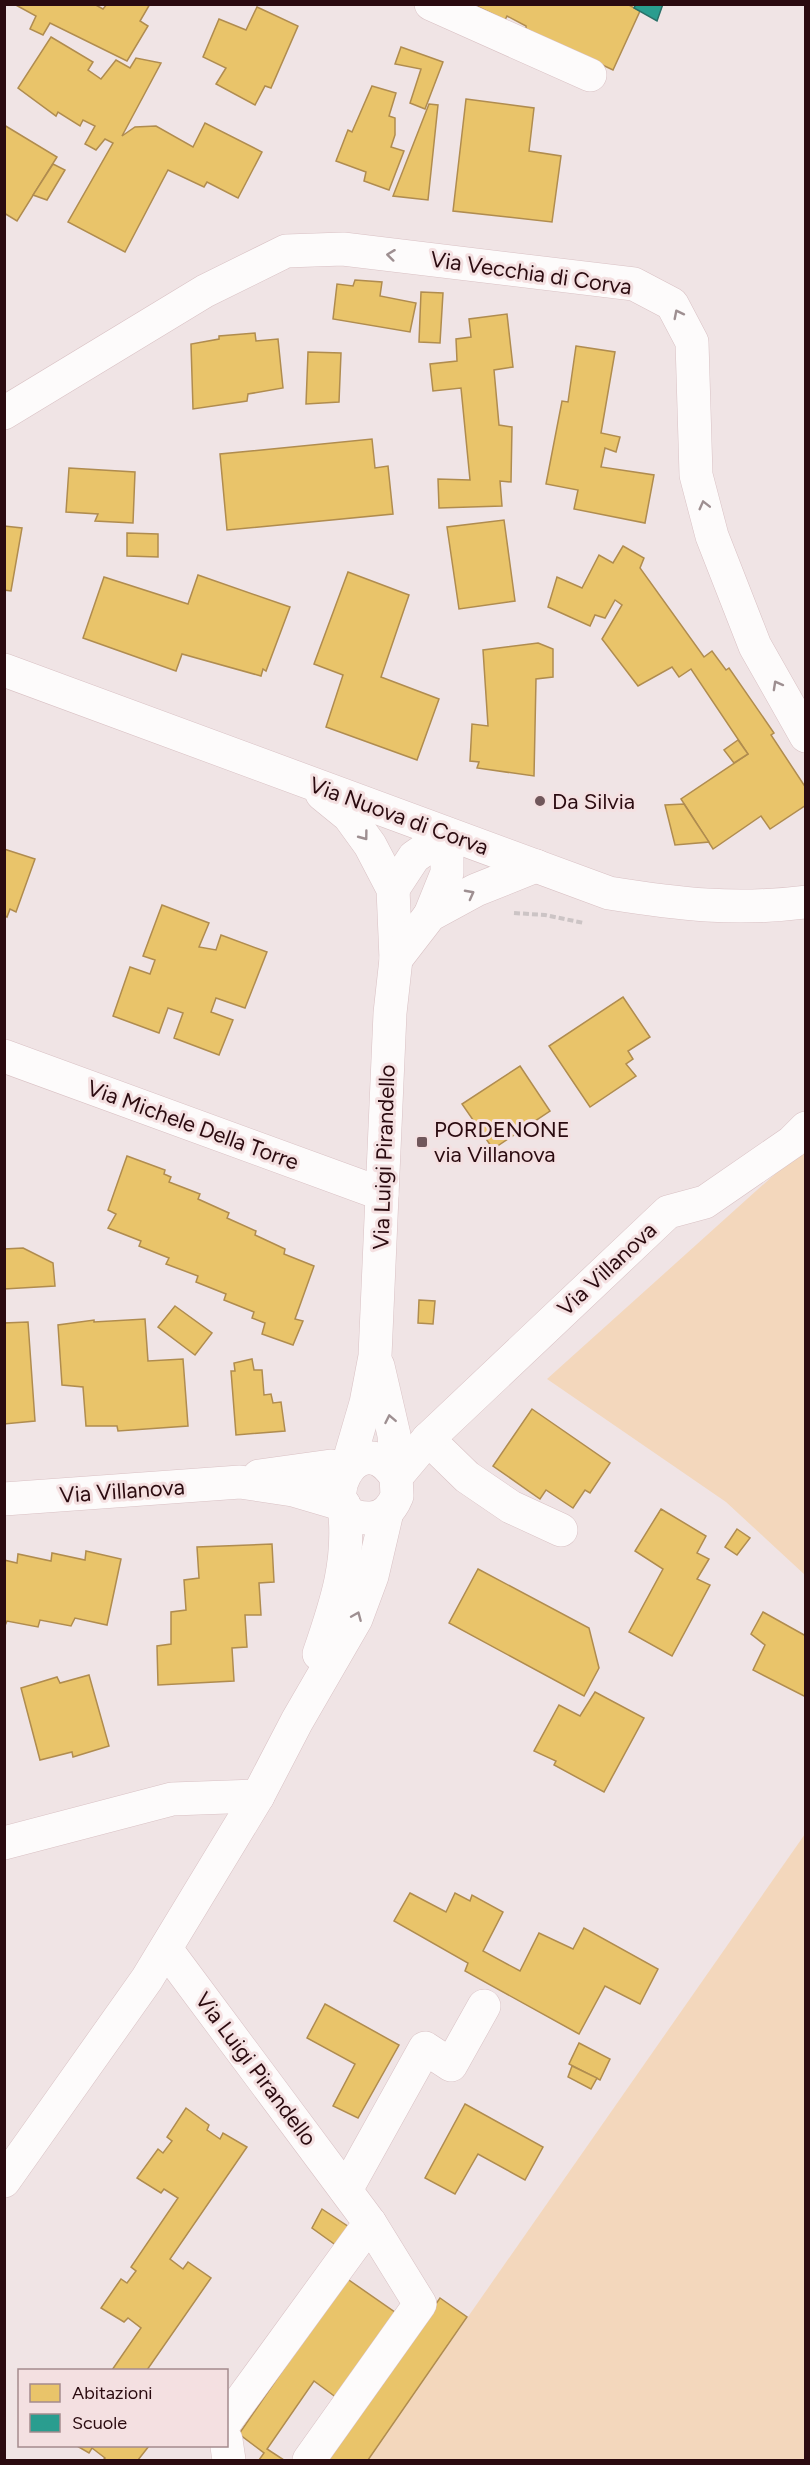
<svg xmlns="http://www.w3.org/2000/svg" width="810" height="2465" font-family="Figtree,sans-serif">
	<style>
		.green { fill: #f3d7bc }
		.homes { fill: #e9c46a; stroke: #b08c4f; stroke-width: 1.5 }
		.schools { fill: #2a9d8f; stroke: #2a7169; stroke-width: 1.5 }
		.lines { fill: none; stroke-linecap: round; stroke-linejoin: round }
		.street-casing { stroke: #d9c1c4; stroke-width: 34 }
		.secondary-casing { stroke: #d9c1c4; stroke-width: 34 }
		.path { stroke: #ccc4c5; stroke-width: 4; stroke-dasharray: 6 3; stroke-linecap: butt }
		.street { stroke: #fdfbfb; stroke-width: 33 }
		.secondary { stroke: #fdfbfb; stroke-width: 33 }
		.oneway { stroke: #9e8f91 }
		.poi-dot { fill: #70575b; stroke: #f4e0e1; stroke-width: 2 }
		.labels { text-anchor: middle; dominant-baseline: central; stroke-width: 6; stroke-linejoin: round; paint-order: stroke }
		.street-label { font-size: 22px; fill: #2b0b10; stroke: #f4e0e1 }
		.poi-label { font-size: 22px; fill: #2b0b10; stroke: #f4e0e1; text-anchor: start }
	</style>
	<rect width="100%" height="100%" fill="#f0e4e5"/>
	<!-- green -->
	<g class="green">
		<polygon points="805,1147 805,1575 726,1502 547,1379"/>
		<polygon points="805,1834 805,2460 368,2460"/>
	</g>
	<!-- homes -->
	<g class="homes">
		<polygon points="14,4 94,4 103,9 107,4 150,4 140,21 148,26 127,61 50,23 43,35 30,29 36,16"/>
		<polygon points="472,4 627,4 640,11 613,70 526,29 526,26 507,16 505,20"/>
		<polygon points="257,7 298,26 271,88 265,86 255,105 216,84 226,68 203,57 219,19 246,30"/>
		<polygon points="51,37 93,62 88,70 101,79 116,60 130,68 136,58 161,63 122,136 135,127 156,126 193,147 205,123 262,152 238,198 207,182 204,187 168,170 125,252 68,222 113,143 105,139 96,150 85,144 95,126 83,120 80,126 58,112 56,116 18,88"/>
		<polygon points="401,47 443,62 425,109 410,103 421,69 395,64"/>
		<polygon points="372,86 396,93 389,116 395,118 395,135 391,147 404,151 389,190 364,181 366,172 336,161 348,130 352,132"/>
		<polygon points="466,99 534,108 529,151 561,156 552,222 453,211"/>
		<polygon points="429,104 438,105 428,200 393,196"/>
		<polygon points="4,125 57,157 17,221 4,213"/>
		<polygon points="53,164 65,170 47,200 33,195"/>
		<polygon points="355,280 382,282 380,296 416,303 410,332 333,319 337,284 353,286"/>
		<polygon points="421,292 443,293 440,343 419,342"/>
		<polygon points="507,314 513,367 494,370 499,425 512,427 511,482 500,481 502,506 439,508 438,479 470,480 461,388 433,391 430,364 457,361 456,339 471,337 469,319"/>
		<polygon points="255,333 256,341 278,339 283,388 248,394 247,401 193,409 191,344 219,339 219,336"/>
		<polygon points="576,346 615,352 601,433 620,437 616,452 605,448 601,467 654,475 645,523 574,509 578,490 546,484 562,401 568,402"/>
		<polygon points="308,352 341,353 339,402 306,404"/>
		<polygon points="372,439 375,468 388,466 393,514 227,530 220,454"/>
		<polygon points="69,468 135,472 133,523 95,521 98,514 66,512"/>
		<polygon points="504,520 515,601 459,609 447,527"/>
		<polygon points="4,526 22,528 11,591 4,590"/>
		<polygon points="127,533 158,534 158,557 127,556"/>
		<polygon points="623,546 644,558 640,568 704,657 712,651 726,670 729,668 774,733 771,735 806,788 806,805 770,829 761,816 713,849 681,799 748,754 691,669 679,677 672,667 638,686 602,639 622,605 615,600 605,618 595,615 590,626 548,607 557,577 582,588 599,555 613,563"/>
		<polygon points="348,572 409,595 381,677 439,699 417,760 326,727 343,675 314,664"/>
		<polygon points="198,575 290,607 266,671 263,669 261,676 182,654 176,671 83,638 104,577 188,604"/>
		<polygon points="538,643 553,649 553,677 536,679 534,776 477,768 479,762 470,761 472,724 488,726 483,650"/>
		<polygon points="738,740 748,754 734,763 724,750"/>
		<polygon points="684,804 695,821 709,842 675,845 665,805"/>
		<polygon points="4,849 35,859 16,912 10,909 7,917 4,915"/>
		<polygon points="162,905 209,923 199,947 216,950 221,935 267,952 245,1008 216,998 211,1012 233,1020 219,1055 174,1038 183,1013 168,1008 159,1033 113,1016 130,967 150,974 155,960 143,956"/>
		<polygon points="623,997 650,1037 628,1051 633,1059 626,1064 636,1076 590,1107 549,1046"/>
		<polygon points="520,1066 550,1111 493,1149 462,1104"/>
		<polygon points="127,1156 165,1170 164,1174 171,1177 169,1182 200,1194 198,1199 229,1213 227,1218 256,1231 255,1235 285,1249 284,1254 314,1266 295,1319 303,1321 293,1345 262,1334 265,1323 252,1318 254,1312 224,1300 226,1294 196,1282 198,1276 166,1264 169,1258 139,1246 141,1241 108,1228 116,1214 108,1210"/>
		<polygon points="23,1248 53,1263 55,1286 4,1289 4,1249"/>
		<polygon points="419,1300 435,1301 433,1324 418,1323"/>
		<polygon points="175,1306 212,1333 195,1355 158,1327"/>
		<polygon points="145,1319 148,1361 183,1359 188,1426 118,1431 117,1426 86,1426 83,1387 62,1385 58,1325 94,1320 94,1322"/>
		<polygon points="28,1322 35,1421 4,1424 4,1323"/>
		<polygon points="252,1359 254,1370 262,1370 264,1395 271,1394 273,1403 281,1402 285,1431 236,1435 231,1371 235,1371 234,1363"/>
		<polygon points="532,1409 610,1463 590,1493 585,1490 573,1508 546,1490 540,1499 493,1466"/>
		<polygon points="661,1509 706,1536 697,1553 709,1559 697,1579 710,1585 672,1656 629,1632 663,1569 635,1551"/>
		<polygon points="737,1529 750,1538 737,1555 725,1547"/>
		<polygon points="272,1544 274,1582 259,1583 261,1615 245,1615 247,1647 232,1648 234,1681 158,1685 157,1646 171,1644 171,1612 186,1610 184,1580 199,1578 197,1547"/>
		<polygon points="86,1551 121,1559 107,1625 75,1618 71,1626 40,1620 38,1627 7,1621 4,1628 4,1560 17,1563 18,1554 51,1561 52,1553 85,1560"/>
		<polygon points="478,1569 589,1628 599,1668 584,1696 449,1623"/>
		<polygon points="763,1612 806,1636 806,1697 753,1670 765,1645 751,1634"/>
		<polygon points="89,1675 109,1746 73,1757 72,1752 40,1760 21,1688 57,1677 60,1683"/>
		<polygon points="595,1692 644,1718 604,1792 554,1765 556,1761 534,1751 559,1705 580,1716"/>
		<polygon points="410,1893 446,1912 455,1893 470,1901 472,1895 503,1912 483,1951 520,1971 539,1933 573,1949 584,1928 658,1969 640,2004 605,1986 579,2034 465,1971 468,1963 394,1921"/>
		<polygon points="325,2004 399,2045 358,2118 333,2106 355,2064 307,2038"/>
		<polygon points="579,2043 610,2059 600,2080 569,2064"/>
		<polygon points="572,2066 597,2078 591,2089 568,2077"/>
		<polygon points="465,2104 543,2147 525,2180 478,2154 455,2194 425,2178"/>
		<polygon points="186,2108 209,2125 207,2130 220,2139 223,2133 247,2147 170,2259 183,2269 188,2262 211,2278 147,2370 112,2370 141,2328 128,2318 124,2322 101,2308 121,2279 127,2283 136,2271 131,2267 178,2198 164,2189 161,2193 137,2178 158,2149 163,2153 172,2141 167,2137"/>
		<polygon points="322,2209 349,2227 337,2246 312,2228"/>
		<polygon points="346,2278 399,2315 341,2401 314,2381 267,2449 284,2460 259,2460 264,2453 239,2434"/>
		<polygon points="440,2298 467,2317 368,2460 327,2460"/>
		<polygon points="77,2446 149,2446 138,2460 103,2460 105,2458 92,2448 89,2453"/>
	</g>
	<!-- schools -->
	<polygon class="schools" points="636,4 663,4 657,21 634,8"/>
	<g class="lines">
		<defs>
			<g id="street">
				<polyline points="431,4 590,75"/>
				<polyline points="4,413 205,291 286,251 343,249 634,284 672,304 692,342 696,475 712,536 755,646 806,736"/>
				<polyline points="4,1056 382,1194"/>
				<polyline points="428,1439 467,1477 511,1507 561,1530"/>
				<polyline points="396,1477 428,1439 668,1212 705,1202 792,1142 806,1128"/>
				<path d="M319,1654C337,1602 351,1560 344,1505"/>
				<polyline points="4,1843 172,1799 258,1796"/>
				<polyline points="166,1949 370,2223 226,2421"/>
				<polyline points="4,2181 147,1979 258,1796 297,1721 356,1619 372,1576 387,1512"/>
				<polyline points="346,2190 425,2048 451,2065 484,2006"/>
				<polyline points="226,2440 229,2460"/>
				<polyline points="309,2460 420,2304 370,2223"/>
			</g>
			<g id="secondary">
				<path d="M4,670L609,893C678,904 735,911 806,902"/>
				<polyline points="322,794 349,816 370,845 393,889 396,959 390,1013 375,1356 366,1403 347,1468"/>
				<polyline points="393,889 414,857 447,834"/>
				<polyline points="430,915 447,873 447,834"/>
				<polyline points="396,959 430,915 476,890 536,866"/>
				<path d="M378,1366L394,1435L397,1496C392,1508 384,1518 370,1518C307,1520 357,1416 396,1477"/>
				<polyline points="259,1476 331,1466 347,1468"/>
				<polyline points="4,1499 240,1482 293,1490 344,1505"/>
			</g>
		</defs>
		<!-- street casing -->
		<use href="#street" class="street-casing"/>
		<!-- secondary casing -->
		<use href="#secondary" class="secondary-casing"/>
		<!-- path -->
		<polyline class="path" points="514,913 545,915 584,923"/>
		<!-- street -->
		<use href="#street" class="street"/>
		<!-- secondary -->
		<use href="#secondary" class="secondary"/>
	</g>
	<!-- one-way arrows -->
	<defs><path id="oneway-chevron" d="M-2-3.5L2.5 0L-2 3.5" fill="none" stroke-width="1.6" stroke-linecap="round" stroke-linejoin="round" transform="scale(1.5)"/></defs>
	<g class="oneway">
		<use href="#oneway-chevron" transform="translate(391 255) rotate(-173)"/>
		<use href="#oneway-chevron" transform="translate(678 314) rotate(-117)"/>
		<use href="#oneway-chevron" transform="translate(704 505) rotate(-104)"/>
		<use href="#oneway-chevron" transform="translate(777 685) rotate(-119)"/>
		<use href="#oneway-chevron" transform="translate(364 836) rotate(53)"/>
		<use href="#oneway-chevron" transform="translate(470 894) rotate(-28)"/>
		<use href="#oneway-chevron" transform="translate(390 1419) rotate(-101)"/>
		<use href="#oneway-chevron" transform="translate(357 1616) rotate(-67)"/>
	</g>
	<!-- markers -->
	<g class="poi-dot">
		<circle cx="540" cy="801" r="6"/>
		<rect x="416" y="1136" width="12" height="12" rx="3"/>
	</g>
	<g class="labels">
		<!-- street labels -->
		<g class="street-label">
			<text transform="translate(531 273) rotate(8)">Via Vecchia di Corva</text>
			<text transform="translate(399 816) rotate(20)">Via Nuova di Corva</text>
			<text transform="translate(193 1125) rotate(20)">Via Michele Della Torre</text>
			<text transform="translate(384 1157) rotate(-88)">Via Luigi Pirandello</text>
			<text transform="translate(607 1269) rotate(-43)">Via Villanova</text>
			<text transform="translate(122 1491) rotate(-4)">Via Villanova</text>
			<text transform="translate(256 2069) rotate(53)">Via Luigi Pirandello</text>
		</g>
		<!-- poi labels -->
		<g class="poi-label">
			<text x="552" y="801">Da Silvia</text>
			<text x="434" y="1129">PORDENONE<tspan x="434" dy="25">via Villanova</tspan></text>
		</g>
	</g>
	<!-- border -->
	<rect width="810" height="2465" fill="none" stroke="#2b0b10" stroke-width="12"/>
	<!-- legend -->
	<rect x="18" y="2369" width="210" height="78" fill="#f4e0e1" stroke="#a48b8d" stroke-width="1.5"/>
	<rect x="30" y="2384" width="30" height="18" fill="#e9c46a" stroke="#a48b8d" stroke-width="1.5"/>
	<text x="72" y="2399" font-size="18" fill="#2b0b10">Abitazioni</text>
	<rect x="30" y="2414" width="30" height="18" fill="#2a9d8f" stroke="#a48b8d" stroke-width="1.5"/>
	<text x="72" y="2429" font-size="18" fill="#2b0b10">Scuole</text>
</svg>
